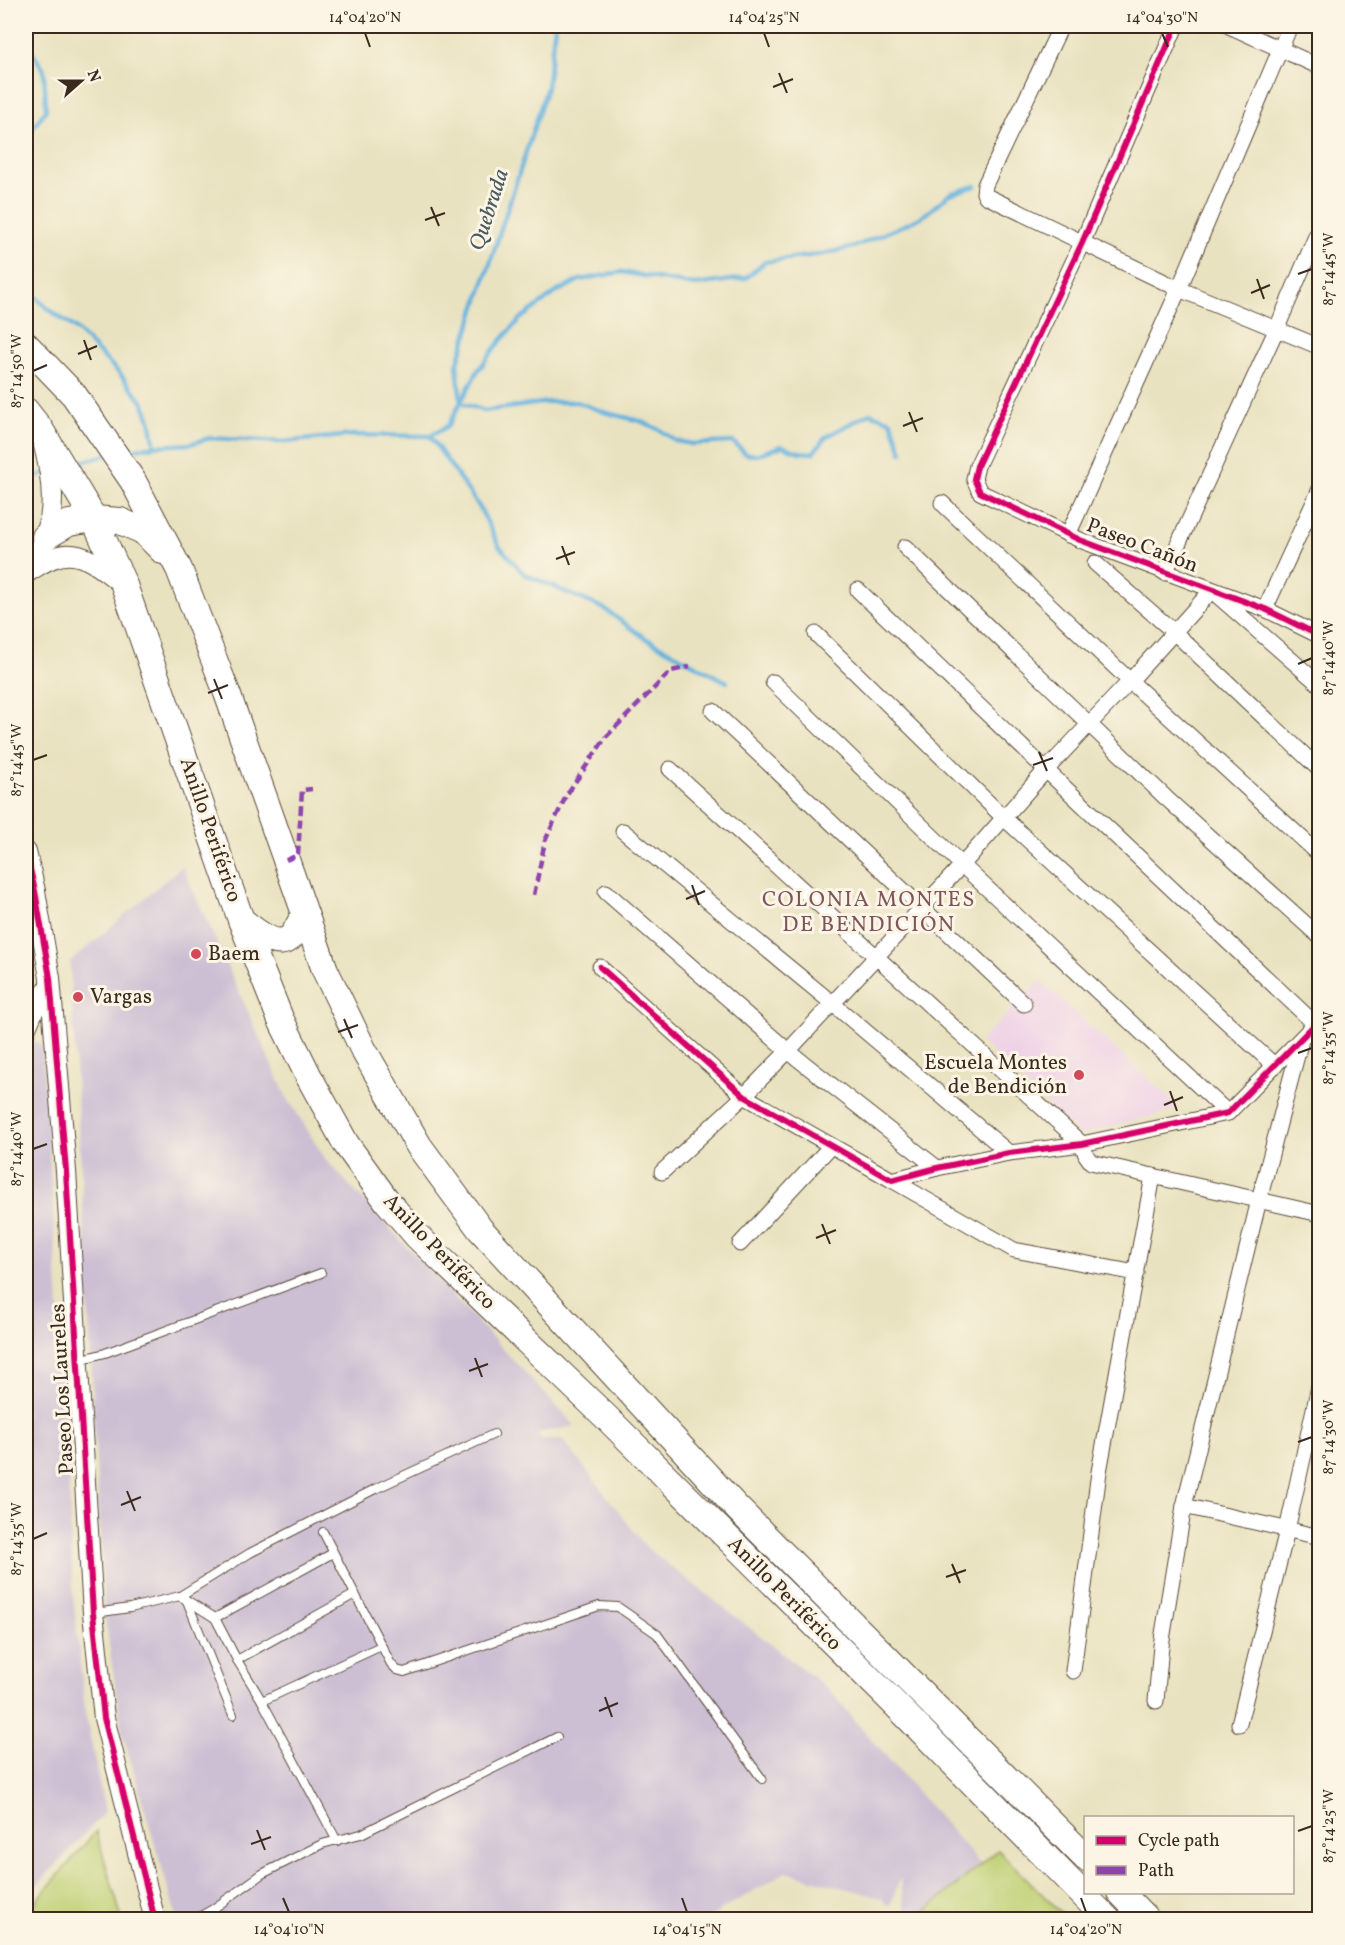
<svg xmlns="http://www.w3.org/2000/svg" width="1345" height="1945" font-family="Vollkorn,serif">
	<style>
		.built { fill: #eed0e7 }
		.industrial { fill: #ccbed3 }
		.green { fill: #becf72; stroke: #7c7c48; stroke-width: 1.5 }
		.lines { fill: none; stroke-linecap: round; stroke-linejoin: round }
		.stream { stroke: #65b2de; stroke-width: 4.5 }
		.service-casing { stroke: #554636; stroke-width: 10 }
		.minor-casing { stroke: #554636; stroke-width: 17 }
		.tertiary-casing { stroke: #554636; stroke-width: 22 }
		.trunk-casing { stroke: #554636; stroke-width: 28 }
		.service { stroke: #fff; stroke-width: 8 }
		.minor { stroke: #fff; stroke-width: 15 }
		.tertiary { stroke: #fff; stroke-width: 20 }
		.trunk { stroke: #fff; stroke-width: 26 }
		.quiet { stroke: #8e44ad; stroke-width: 4.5; stroke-dasharray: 9 4.5; stroke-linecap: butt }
		.cycleway-casing { stroke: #fcf5e5; stroke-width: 10 }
		.cycleway { stroke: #d6006c; stroke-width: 6 }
		.ticks { fill: none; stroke: #3b2a1e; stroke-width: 2 }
		.poi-dot { fill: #d1495b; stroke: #fcf5e5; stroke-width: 2 }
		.labels { text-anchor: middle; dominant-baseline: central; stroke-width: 6; stroke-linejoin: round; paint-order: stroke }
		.street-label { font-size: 21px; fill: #3b2a1e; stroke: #fcf5e5 }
		.poi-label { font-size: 21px; fill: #3b2a1e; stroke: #fcf5e5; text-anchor: start }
		.water-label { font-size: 22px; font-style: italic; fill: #4a5a61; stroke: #fcf5e5 }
		.neighbourhood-label { font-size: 22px; letter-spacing: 1.5px; fill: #7d555d; stroke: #fcf5e5 }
		.neatline { fill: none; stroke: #3b2a1e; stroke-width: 2 }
		.ticks-label { font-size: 15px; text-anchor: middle; fill: #3b2a1e }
	</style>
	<rect width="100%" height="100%" fill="#fcf5e5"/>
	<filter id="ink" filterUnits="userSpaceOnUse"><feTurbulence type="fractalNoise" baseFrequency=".0167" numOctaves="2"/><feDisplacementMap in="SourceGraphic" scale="12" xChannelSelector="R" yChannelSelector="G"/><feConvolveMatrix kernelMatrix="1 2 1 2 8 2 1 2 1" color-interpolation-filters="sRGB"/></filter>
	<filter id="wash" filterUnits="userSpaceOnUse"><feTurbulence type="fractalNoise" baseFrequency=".008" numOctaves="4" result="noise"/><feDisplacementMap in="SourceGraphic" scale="24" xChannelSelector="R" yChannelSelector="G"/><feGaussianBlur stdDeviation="1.35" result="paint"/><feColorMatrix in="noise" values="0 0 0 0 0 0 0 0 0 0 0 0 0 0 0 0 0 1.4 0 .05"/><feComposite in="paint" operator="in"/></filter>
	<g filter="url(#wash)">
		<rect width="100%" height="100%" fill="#e9e2c0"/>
		<!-- built -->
		<polygon class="built" points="1041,981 1180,1108 1079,1135 980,1041"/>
		<!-- industrial -->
		<g class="industrial">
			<polygon points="182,866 285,1094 326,1160 575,1426 537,1433 544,1440 563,1440 647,1548 827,1688 981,1865 916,1919 907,1919 900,1878 890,1907 881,1898 786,1872 706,1919 177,1919 122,1732 104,1610 70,962"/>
			<polygon points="28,1039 42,1044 66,1413 73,1593 85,1711 105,1812 26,1897 26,1046"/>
		</g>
		<!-- green -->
		<g class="green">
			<polygon points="96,1831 122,1919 26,1919 26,1913"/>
			<polygon points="998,1850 1067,1919 916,1919"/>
		</g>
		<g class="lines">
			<!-- stream -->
			<g class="stream">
				<polyline points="26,43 44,70 46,110 26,137"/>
				<polyline points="26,287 47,308 75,328 120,374 144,404 150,420 155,446"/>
				<polyline points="461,403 484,411 549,402 577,402 604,412 640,421 660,430 676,441 692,444 733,442 746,454 756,455 782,446 799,452 813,453 826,437 870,413 891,421 902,452"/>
				<polyline points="461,403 457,365 547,87 555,26"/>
				<polyline points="430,436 480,508 499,546 524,574 603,608 645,638 727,682"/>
				<polyline points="123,451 155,446 190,444 210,438 283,442 353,435 430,436 448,426 477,372 497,345 520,319 558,291 580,280 622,272 695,285 746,278 765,262 823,254 854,247 922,217 950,194 975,186"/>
				<polyline points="71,465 106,455"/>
				<polyline points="26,480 46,473"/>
			</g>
		</g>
	</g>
	<g filter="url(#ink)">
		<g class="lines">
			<defs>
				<g id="service">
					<polyline points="79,1360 105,1353 321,1273"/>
					<polyline points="323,1532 391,1664 397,1670 404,1672 599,1606 618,1607 657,1634 762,1779"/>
					<polyline points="180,1596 250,1553 375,1489 494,1434"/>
					<polyline points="187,1601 233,1715"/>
					<polyline points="95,1613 130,1608 180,1596 215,1618 237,1660 262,1701 337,1841"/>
					<polyline points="215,1618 333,1553"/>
					<polyline points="237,1660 355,1594"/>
					<polyline points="262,1701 381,1646"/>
					<polyline points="194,1920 213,1909 262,1874 322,1844 361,1834 375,1827 557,1737"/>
				</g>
				<g id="minor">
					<polyline points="1061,26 985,185 984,193 986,196 1179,289 1320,347"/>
					<polyline points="1176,26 1082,243 977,466 974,479 980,492 1080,540 1265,609 1320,636"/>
					<polyline points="1229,26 1320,67"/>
					<polyline points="942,503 1130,681 1320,855"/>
					<polyline points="1068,535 1179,289 1290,26"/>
					<polyline points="905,547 1166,798 1320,937"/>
					<polyline points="1095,563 1174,632 1320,770"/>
					<polyline points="1165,573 1277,328 1320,227"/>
					<polyline points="858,590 1046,770 1315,1024"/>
					<polyline points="1218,596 1320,685"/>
					<polyline points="1265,609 1320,489"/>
					<polyline points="816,634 1004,818 1275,1066"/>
					<polyline points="773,682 962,865 1228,1113"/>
					<polyline points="713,711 1024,1004"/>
					<polyline points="670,769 1082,1144 1086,1155 1091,1162 1320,1214"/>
					<polyline points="623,831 832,1003 1009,1153"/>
					<polyline points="606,892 788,1051 937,1168"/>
					<polyline points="600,967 744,1096 892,1180 937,1168 1009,1153 1082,1144 1228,1113 1320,1019"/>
					<polyline points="26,1034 50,978"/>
					<polyline points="662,1172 744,1096 788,1051 962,865 1046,770 1130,681 1212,590"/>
					<polyline points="892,1180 1014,1250 1136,1273"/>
					<polyline points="740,1244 831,1146"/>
					<polyline points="1184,1506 1320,1537"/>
					<polyline points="1073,1671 1099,1472 1153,1176"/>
					<polyline points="1156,1701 1161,1646 1184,1506 1259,1200 1301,1040"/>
					<polyline points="1239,1724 1287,1530 1320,1382"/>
				</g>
				<g id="tertiary">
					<path d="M26,572C32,561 39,551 44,539C57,510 52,476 44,446"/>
					<path d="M26,573C37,566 51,556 65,555C88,553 106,572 124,585"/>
					<polyline points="26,852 35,891 50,978 66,1171 93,1613 104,1718 155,1920"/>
				</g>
				<g id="trunk">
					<polyline points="26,345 74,395 133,481 179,569 227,693 325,970 363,1049 419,1146 480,1229 737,1508 1086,1858"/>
					<polyline points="26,411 40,429 94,519 124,585 241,920 280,1018 308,1075 346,1144 387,1201 417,1236 607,1418 893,1702 1108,1920"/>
					<polyline points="45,537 69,523 94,519 120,521 143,531 163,551"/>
					<path d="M241,920C253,929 278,952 292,936C297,930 300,922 304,915"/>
					<polyline points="1120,1892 1147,1920"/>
				</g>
			</defs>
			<!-- service casing -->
			<use href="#service" class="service-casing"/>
			<!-- minor casing -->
			<use href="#minor" class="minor-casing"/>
			<!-- tertiary casing -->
			<use href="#tertiary" class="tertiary-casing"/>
			<!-- trunk casing -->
			<use href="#trunk" class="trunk-casing"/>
			<!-- service -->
			<use href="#service" class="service"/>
			<!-- minor -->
			<use href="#minor" class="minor"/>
			<!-- tertiary -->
			<use href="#tertiary" class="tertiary"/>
			<!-- trunk -->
			<use href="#trunk" class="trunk"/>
			<!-- quiet -->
			<g class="quiet">
				<polyline points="286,860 298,855 302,790 312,789"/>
				<polyline points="534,895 545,841 567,794 606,737 671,671 690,667"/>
			</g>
			<defs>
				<g id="cycleway">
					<polyline points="1176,26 1082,243 977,466 974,479 980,492 1080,540 1265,609 1320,636"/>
					<polyline points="26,852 35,891 50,978 66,1171 93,1613 104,1718 155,1920"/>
					<polyline points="600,967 744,1096 892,1180 937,1168 1009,1153 1082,1144 1228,1113 1320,1019"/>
				</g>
			</defs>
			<!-- cycleway casing -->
			<use href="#cycleway" class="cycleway-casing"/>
			<!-- cycleway -->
			<use href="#cycleway" class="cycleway"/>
		</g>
	</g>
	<!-- ticks -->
	<path class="ticks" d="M365,33L370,47M764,33L769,47M1162,33L1168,47M779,73L787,93M773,87L793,79M431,207L439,226M425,220L445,213M1298,274L1312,269M1257,279L1264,299M1251,293L1270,285M84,340L91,360M78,354L97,346M33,371L47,365M909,412L917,432M903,426L923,418M562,546L569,565M556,559L575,552M1298,664L1312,658M214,679L222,699M208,693L228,685M1039,752L1047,771M33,760L47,755M1033,765L1053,758M692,885L699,905M686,899L705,891M344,1019L352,1038M338,1032L358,1025M1298,1053L1312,1048M1170,1091L1177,1111M1164,1105L1183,1097M33,1149L47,1144M822,1224L830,1244M816,1238L836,1230M475,1358L482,1377M469,1371L488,1364M1298,1442L1312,1437M127,1491L135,1511M121,1505L141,1497M33,1539L47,1533M952,1564L960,1583M946,1577L966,1570M605,1697L612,1717M599,1711L618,1703M257,1830L265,1850M1298,1831L1312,1826M251,1844L271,1837M283,1898L289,1912M682,1898L687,1912M1081,1898L1086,1912"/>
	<!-- markers -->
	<g class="poi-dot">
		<circle cx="196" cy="954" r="6"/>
		<circle cx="78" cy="997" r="6"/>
		<circle cx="1079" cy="1075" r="6"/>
	</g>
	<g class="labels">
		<!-- street labels -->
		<g class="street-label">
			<text transform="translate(1142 546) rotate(21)">Paseo Cañón</text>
			<text transform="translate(210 830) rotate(71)">Anillo Periférico</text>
			<text transform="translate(439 1252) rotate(46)">Anillo Periférico</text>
			<text transform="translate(63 1389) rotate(-93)">Paseo Los Laureles</text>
			<text transform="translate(784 1594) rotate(45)">Anillo Periférico</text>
		</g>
		<!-- poi labels -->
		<g class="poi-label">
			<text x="208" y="954">Baem</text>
			<text x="90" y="997">Vargas</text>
			<text x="1067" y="1063" text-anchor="end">Escuela Montes<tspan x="1067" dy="24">de Bendición</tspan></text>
		</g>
		<!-- water labels -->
		<g class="water-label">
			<text transform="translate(490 210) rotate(-72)">Quebrada</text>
		</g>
		<!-- neighbourhood labels -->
		<g class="neighbourhood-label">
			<text x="869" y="900">COLONIA MONTES<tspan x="869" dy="25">DE BENDICIÓN</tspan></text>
		</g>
	</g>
	<!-- margin -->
	<rect width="1345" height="1945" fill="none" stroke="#fcf5e5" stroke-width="66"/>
	<!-- legend -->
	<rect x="1084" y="1816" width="210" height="78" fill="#fcf5e5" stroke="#afa495" stroke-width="1.5"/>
	<rect x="1096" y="1836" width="30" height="9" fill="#d6006c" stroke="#afa495" stroke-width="1.5"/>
	<text x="1138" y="1846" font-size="18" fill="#3b2a1e">Cycle path</text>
	<rect x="1096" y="1866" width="30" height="9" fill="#8e44ad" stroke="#afa495" stroke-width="1.5"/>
	<text x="1138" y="1876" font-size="18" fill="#3b2a1e">Path</text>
	<!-- north arrow -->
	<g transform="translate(81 81) rotate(69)" stroke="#fcf5e5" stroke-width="4.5" paint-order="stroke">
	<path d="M0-4.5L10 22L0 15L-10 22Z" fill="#3b2a1e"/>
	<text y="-9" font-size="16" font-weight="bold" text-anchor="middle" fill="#3b2a1e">N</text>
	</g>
	<rect x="33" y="33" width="1279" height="1879" class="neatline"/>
	<g class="ticks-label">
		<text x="365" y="22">14°04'20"N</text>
		<text x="764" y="22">14°04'25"N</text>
		<text x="1162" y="22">14°04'30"N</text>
		<text transform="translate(1328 269) rotate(-90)" y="5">87°14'45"W</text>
		<text transform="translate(16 371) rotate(-90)" y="5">87°14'50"W</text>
		<text transform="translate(1328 658) rotate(-90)" y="5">87°14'40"W</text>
		<text transform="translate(16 760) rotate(-90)" y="5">87°14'45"W</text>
		<text transform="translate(1328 1048) rotate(-90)" y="5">87°14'35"W</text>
		<text transform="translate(16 1149) rotate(-90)" y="5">87°14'40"W</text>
		<text transform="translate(1328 1437) rotate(-90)" y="5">87°14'30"W</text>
		<text transform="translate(16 1539) rotate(-90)" y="5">87°14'35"W</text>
		<text transform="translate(1328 1826) rotate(-90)" y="5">87°14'25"W</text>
		<text x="289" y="1934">14°04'10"N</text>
		<text x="687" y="1934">14°04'15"N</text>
		<text x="1086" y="1934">14°04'20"N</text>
	</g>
</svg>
